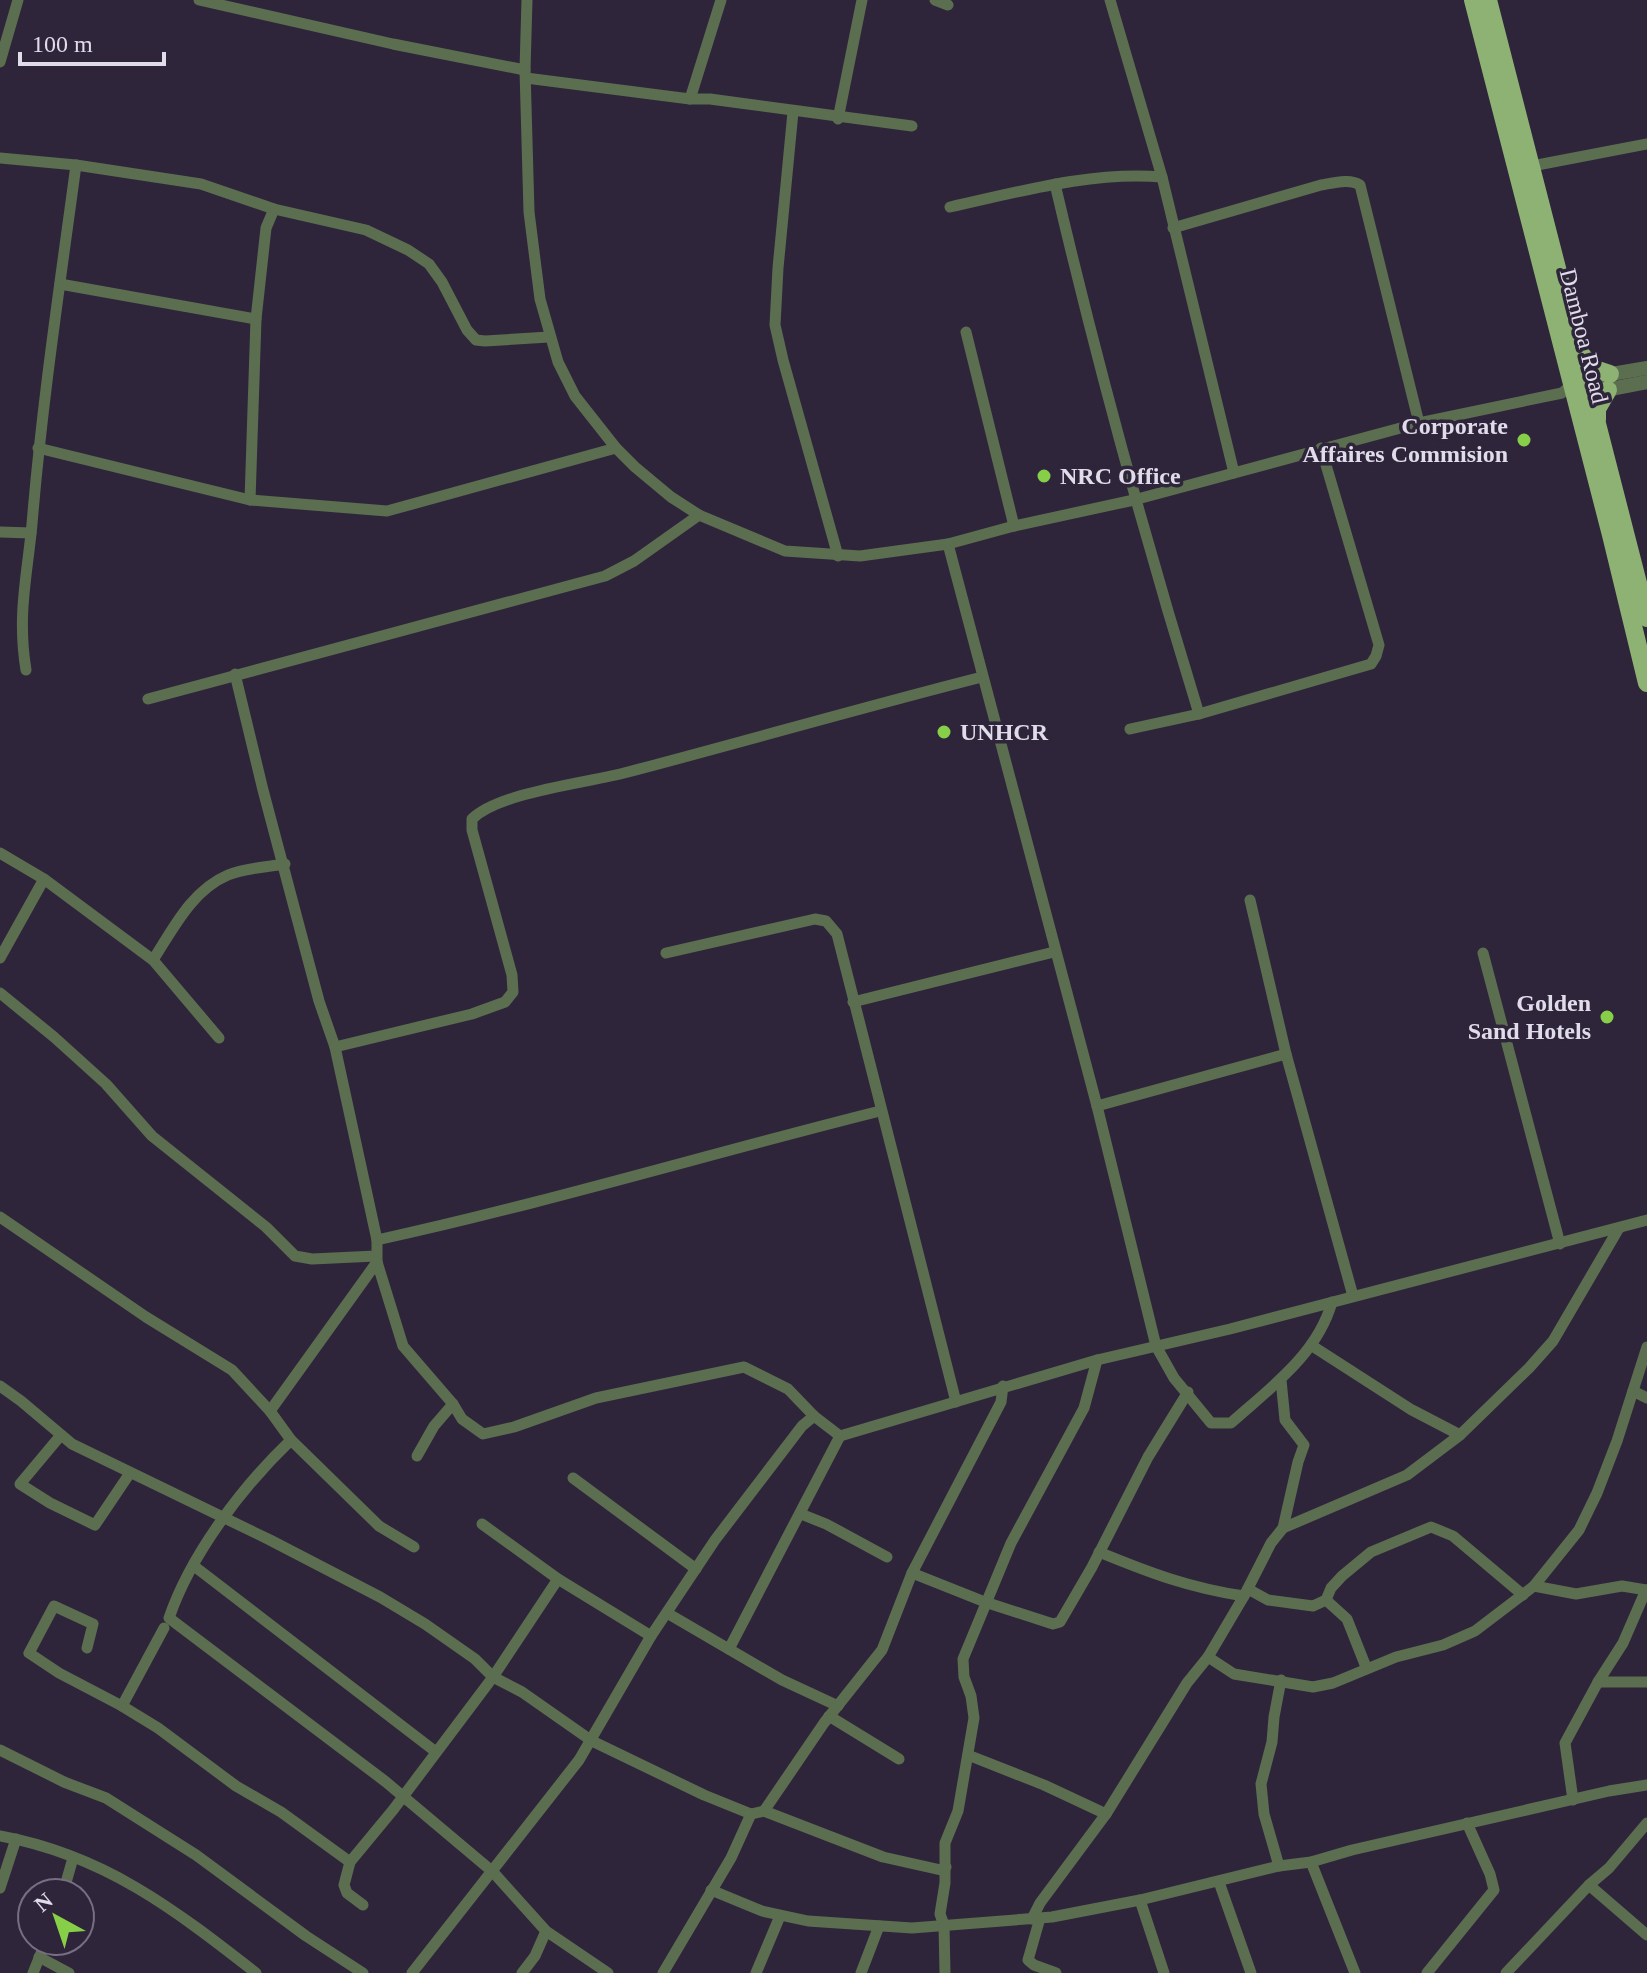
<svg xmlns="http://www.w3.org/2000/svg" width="1647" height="1973" font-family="Georgia,serif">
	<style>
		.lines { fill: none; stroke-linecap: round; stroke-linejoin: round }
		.minor { stroke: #5c6e50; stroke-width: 11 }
		.tertiary { stroke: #5c6e50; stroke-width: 14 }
		.primary { stroke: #8db273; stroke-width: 18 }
		.poi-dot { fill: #88cf49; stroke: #2e253b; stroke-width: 3 }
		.labels { text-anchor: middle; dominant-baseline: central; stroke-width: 7; stroke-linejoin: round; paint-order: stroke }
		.street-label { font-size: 24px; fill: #e1dcea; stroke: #2e253b }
		.poi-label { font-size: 24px; font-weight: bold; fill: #e1dcea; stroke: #2e253b; text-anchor: end }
	</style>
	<rect width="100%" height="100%" fill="#2e253b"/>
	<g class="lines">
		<!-- minor -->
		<g class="minor">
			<polyline points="199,0 393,44 525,70"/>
			<polyline points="527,0 525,70 529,212 540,299 558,362 575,396 616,448 635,467 671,497 699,515 785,551 860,556 948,544 1014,526 1134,500 1419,423 1562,393 1571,385"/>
			<polyline points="935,0 948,5"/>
			<polyline points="1110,0 1162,177 1234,473"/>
			<polyline points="0,62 18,0"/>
			<polyline points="526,78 690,99 710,99 912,126"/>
			<polyline points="690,99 721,0"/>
			<polyline points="793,112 778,268 775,325 783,360 838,556"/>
			<polyline points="838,119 862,0"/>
			<polyline points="0,158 76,165 201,184 274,209 366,230 408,250 429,264 442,282 467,330 476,340 485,341 549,337"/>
			<polyline points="1532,166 1647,144"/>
			<path d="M1055,184C1097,363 1145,539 1199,714"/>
			<path d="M950,207C1019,192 1091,171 1162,177"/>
			<path d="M1173,228L1321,185C1333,183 1350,178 1360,185L1419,423"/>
			<polyline points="60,284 256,319"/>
			<polyline points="966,332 1014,526"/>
			<polyline points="38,448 250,500 387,511 616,448"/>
			<polyline points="250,500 256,319 266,228 274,209"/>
			<polyline points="0,532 31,533"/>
			<path d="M948,544L1097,1106L1156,1346L1174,1378L1211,1423H1231C1270,1388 1317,1355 1332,1302"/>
			<path d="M26,670C17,615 27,577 32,524C42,403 60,284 76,165"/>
			<polyline points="235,674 263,790 319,1001 335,1047 377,1240 377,1262 270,1411"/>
			<polyline points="148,699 605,576 634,561 699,515"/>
			<polyline points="1130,729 1199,714 1371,664 1376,656 1379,645 1321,448"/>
			<polyline points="0,853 44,879 153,960 219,1038"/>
			<polyline points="1250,900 1286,1054 1353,1296"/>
			<polyline points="666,953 815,919 826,921 837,934 956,1402"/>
			<polyline points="1483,953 1560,1244"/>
			<polyline points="0,958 44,879"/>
			<path d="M153,960C173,929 192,890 228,875C244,868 267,867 285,864"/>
			<polyline points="0,993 54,1037 106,1084 152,1136 266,1227 295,1256 312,1259 376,1256"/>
			<polyline points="853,1002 1054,952"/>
			<path d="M335,1047L472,1014L505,1002L513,992L512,975L472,830V819C499,792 588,783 628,772C746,741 864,707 982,677"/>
			<polyline points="1097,1106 1286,1054"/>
			<polyline points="0,1217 146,1317 232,1370 270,1411 291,1440 379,1526 414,1547"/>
			<path d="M377,1240C546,1203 712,1153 880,1111"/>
			<polyline points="377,1262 403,1346 453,1404 462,1419 483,1434 514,1427 596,1398 744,1367 788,1389 814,1416"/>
			<polyline points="1311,1345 1412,1410 1460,1435"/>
			<polyline points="1281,1380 1285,1420 1304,1445 1298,1462 1283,1528"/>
			<polyline points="0,1386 21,1401 72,1444 270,1540 380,1597 425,1624 475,1659 493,1677 522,1692 592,1741 704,1795 751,1814 764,1811 883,1857 941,1870 946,1867"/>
			<polyline points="1633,1391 1647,1398"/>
			<polyline points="61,1435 20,1484 50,1503 95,1525 130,1473"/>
			<path d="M291,1440C242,1487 191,1554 169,1618L386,1782L493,1872L546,1931L608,1973"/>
			<polyline points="417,1456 434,1426 453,1404"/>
			<polyline points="573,1478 696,1569"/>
			<polyline points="801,1514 826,1524 887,1557"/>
			<polyline points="482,1524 558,1579 651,1636"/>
			<path d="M1099,1552C1150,1573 1190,1588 1244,1596"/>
			<polyline points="194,1566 436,1752"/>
			<polyline points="912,1573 985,1602 1053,1624 1060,1622 1092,1567 1148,1457 1188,1392"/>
			<polyline points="1534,1586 1576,1594 1622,1586 1647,1590"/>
			<polyline points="1248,1589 1268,1600 1313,1606 1326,1600 1331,1588 1342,1576 1371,1552 1431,1527 1453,1536 1523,1595"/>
			<polyline points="1326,1600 1347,1619 1366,1667"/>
			<polyline points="667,1613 782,1680 838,1706"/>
			<polyline points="87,1648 93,1624 54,1606 29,1653 59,1673 122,1706 158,1728 236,1786 281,1812 350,1862"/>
			<polyline points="729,1649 840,1436"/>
			<polyline points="1208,1657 1234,1674 1313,1687 1333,1683 1396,1657 1443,1645 1475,1631 1534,1586 1579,1530 1597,1493 1617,1441 1647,1347"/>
			<polyline points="1598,1682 1647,1682"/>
			<polyline points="122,1706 164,1628"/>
			<polyline points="829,1716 899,1759"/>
			<polyline points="0,1750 64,1782 106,1798 196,1855 306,1936 363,1973"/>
			<polyline points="968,1755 1044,1785 1106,1814"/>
			<polyline points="1573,1800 1565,1743 1598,1682 1623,1643 1646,1590"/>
			<polyline points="764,1811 824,1723 882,1650 912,1573 1001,1402 1003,1386"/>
			<path d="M0,1836C104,1855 174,1909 256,1973"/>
			<polyline points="1311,1862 1355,1973"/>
			<polyline points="1279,1866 1264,1814 1261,1784 1272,1742 1274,1717 1281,1680"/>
			<polyline points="1219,1882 1251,1973"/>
			<polyline points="1589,1885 1647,1935"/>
			<polyline points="0,1888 16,1839"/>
			<polyline points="711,1890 762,1911 808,1921 912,1928 1052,1917 1140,1900 1279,1866 1311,1862 1352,1850 1609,1791 1647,1785"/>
			<polyline points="63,1893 73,1858"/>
			<polyline points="1140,1900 1164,1973"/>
			<polyline points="363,1905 347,1893 344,1885 350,1862 393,1810 493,1677 558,1579"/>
			<polyline points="1040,1918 1028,1960 1034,1965 1056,1973"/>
			<polyline points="1032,1919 1040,1903 1106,1814 1187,1683 1208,1657 1244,1596 1271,1543 1283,1528 1407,1475 1460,1435 1529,1368 1553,1341 1619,1228"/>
			<polyline points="39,1957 69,1973"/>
			<polyline points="33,1973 46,1941"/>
			<polyline points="412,1973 579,1760 651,1636 715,1540 802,1426 814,1416 840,1436 1097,1360 1230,1329 1647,1220"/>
			<polyline points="522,1973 535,1956 546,1931"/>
			<polyline points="663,1973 731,1858 751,1814"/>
			<polyline points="756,1973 780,1916"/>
			<polyline points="861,1973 879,1926"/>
			<polyline points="945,1973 944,1925 940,1914 945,1883 945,1843 958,1811 974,1718 971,1696 964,1677 963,1659 1011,1543 1084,1408 1097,1360"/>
			<polyline points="1427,1973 1494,1890 1490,1874 1467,1823"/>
			<polyline points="1506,1973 1589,1885 1609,1868 1647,1823"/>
		</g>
		<!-- tertiary -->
		<g class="tertiary">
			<polyline points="1600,376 1647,368"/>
			<polyline points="1600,391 1647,382"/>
		</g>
		<!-- primary -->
		<g class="primary">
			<polyline points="1473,0 1611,535 1647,683"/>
			<polyline points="1488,0 1647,618"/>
			<polyline points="1581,354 1592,368 1610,374"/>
			<polyline points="1597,419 1597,409 1608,390"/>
		</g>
	</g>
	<!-- markers -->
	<g class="poi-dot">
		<circle cx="1524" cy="440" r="8"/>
		<circle cx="1044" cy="476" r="8"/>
		<circle cx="944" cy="732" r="8"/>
		<circle cx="1607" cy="1017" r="8"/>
	</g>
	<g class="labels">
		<!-- street labels -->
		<g class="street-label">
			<text transform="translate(1584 336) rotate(76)">Damboa Road</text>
		</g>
		<!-- poi labels -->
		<g class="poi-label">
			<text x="1508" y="426">Corporate<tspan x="1508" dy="28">Affaires Commision</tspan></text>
			<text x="1060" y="476" text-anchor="start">NRC Office</text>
			<text x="960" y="732" text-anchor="start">UNHCR</text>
			<text x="1591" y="1003">Golden<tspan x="1591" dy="28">Sand Hotels</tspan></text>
		</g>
	</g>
	<!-- north arrow -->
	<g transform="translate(56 1917) rotate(320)"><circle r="38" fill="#2e253b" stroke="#766e81" stroke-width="2"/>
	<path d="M0-6L14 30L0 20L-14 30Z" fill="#88cf49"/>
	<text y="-12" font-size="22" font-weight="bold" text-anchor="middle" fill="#e1dcea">N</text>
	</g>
	<!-- scale -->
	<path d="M20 52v12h144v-12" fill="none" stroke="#e1dcea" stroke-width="4"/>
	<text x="32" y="52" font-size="24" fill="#e1dcea" stroke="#2e253b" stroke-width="6" paint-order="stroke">100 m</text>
</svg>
